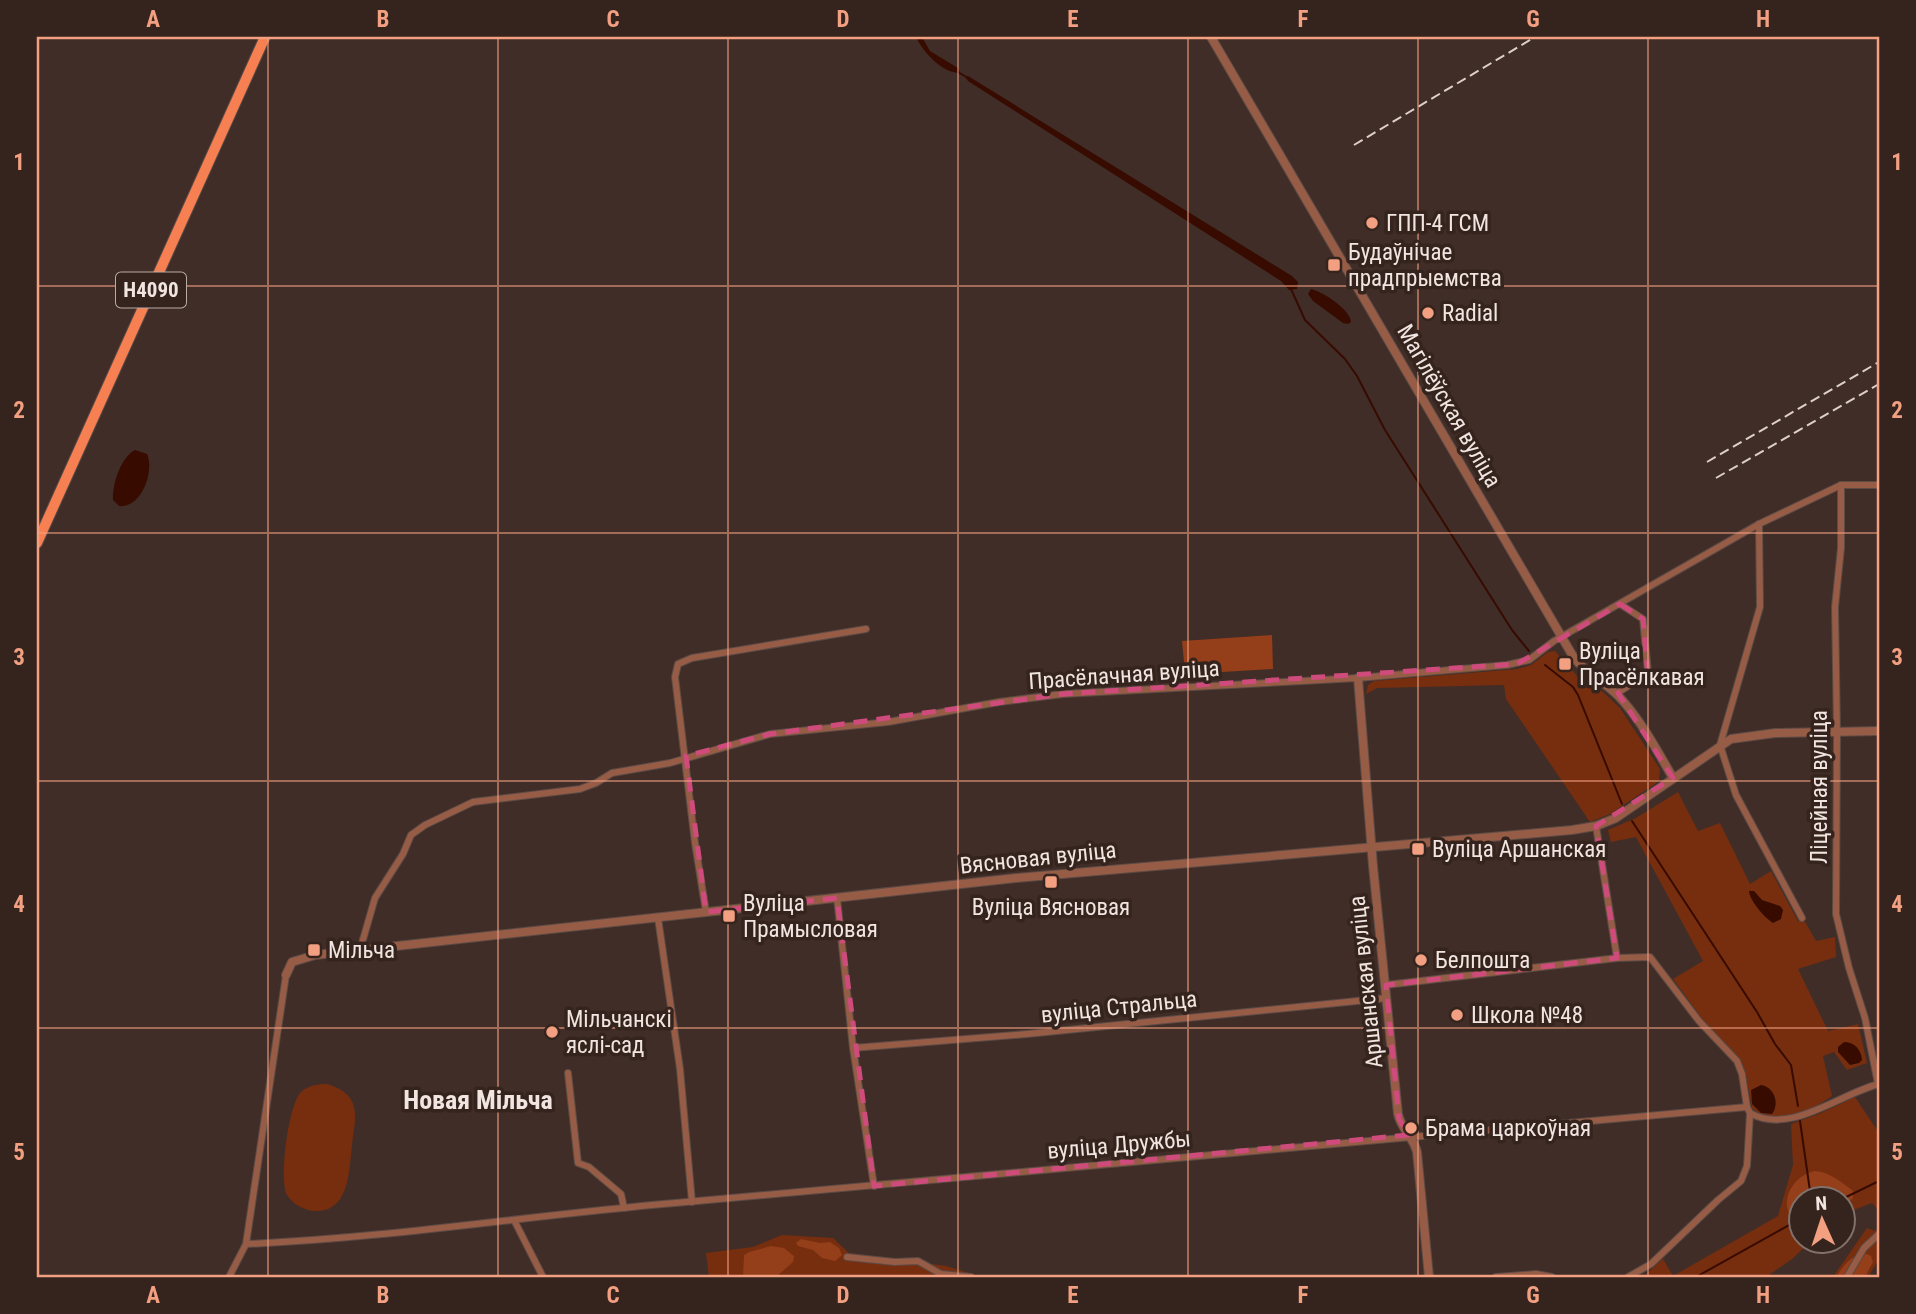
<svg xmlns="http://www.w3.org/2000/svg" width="1916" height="1314" font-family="'Roboto Condensed',sans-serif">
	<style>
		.green { fill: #762e0f }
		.forest { fill: #943e1a }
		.water { fill: #380b00 }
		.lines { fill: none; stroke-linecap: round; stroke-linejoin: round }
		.stream { stroke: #380b00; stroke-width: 2 }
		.minor-casing { stroke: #5c4a45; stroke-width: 8 }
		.tertiary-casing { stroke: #5c4a45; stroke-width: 10 }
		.primary-casing { stroke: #5c4a45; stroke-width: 12 }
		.minor { stroke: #965c46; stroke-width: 6 }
		.tertiary { stroke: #965c46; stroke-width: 8 }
		.primary { stroke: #f78052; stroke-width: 10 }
		.rail { stroke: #ddd0cc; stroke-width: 2; stroke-dasharray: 10 5; stroke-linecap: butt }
		.marked { fill: none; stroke: #ce4b7c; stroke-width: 5; stroke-dasharray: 14 9; stroke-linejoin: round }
		.grid { fill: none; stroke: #f2a081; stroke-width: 2; stroke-opacity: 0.55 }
		.poi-dot { fill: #f2a081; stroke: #35241d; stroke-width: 2.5 }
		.labels { text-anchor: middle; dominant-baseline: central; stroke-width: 7; stroke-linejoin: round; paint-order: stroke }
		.shield { fill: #35241d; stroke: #b9aba6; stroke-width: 2 }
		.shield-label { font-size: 21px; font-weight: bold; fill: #f1e5e1 }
		.poi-label { font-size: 23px; fill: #f1e5e1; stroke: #35241d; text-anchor: start }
		.street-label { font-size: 23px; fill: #f1e5e1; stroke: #35241d }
		.quarter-label { font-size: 26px; font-weight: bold; fill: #f1e5e1; stroke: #35241d }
		.neatline { fill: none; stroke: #f2a081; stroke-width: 2.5 }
		.grid-label { font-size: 23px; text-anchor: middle; font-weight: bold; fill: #f2a081 }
	</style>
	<rect width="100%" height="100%" fill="#402d27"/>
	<!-- green -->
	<g class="green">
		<polygon points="1555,651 1579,678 1603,692 1620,708 1660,769 1659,780 1655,784 1610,814 1590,822 1506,699 1504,685 1377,688 1366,694 1368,685 1374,681 1517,669 1531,665 1548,652"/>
		<path d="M1678,792L1698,831L1720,823L1750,884L1771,871L1798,921L1804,920L1816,941L1835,937L1836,957L1798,969L1828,1031L1858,1024L1867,1063L1847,1070L1834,1052L1823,1056L1832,1096C1812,1111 1774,1127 1752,1108L1746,1074L1740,1059L1704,1021L1673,979L1703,961L1636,837L1611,842L1608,830L1636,818Z"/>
		<path d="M327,1084C340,1088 351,1094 354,1107C357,1119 353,1133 352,1145C349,1170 350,1213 314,1211C303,1210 293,1204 287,1195C279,1180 288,1103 302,1091C310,1085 318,1084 327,1084Z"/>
		<polygon points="1855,1097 1879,1133 1879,1211 1872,1203 1843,1214 1842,1198 1800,1198 1800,1240 1811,1241 1792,1259 1766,1277 1643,1277 1663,1259 1673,1276 1778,1216 1793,1165 1791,1124 1821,1113"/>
		<polygon points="1879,1227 1879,1259 1868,1277 1833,1277 1867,1228 1875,1231"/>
		<polygon points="782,1235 833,1238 849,1253 946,1266 982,1277 709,1277 706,1253 753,1247"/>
	</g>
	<!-- forest -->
	<g class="forest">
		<polygon points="1272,635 1273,669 1189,674 1185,672 1182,641"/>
		<path d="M1815,1171C1830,1172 1841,1182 1853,1191V1198L1843,1207L1842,1198H1800V1214L1789,1213C1781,1195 1797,1174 1815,1171Z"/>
		<polygon points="801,1239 820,1243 830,1242 839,1248 842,1255 835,1261 822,1258 813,1250 798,1246 796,1243"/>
		<polygon points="771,1246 784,1248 794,1256 793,1262 776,1277 743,1277 744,1255 749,1252"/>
		<path d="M1867,1254L1871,1256L1873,1262L1865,1277H1836C1844,1265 1851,1254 1867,1254Z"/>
	</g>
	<!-- water -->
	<g class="water">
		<path d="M916,37H922L930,51L958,68L960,73C942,73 923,52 916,37Z"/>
		<polygon points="968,76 1292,276 1298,282 1297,289 1289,290 1281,281 968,81 966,78"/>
		<path d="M1311,289C1323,292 1350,309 1351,322L1348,324L1343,323L1313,301L1308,294Z"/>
		<path d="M135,450L147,454C155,471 141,509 119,506L113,500C112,484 121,457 135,450Z"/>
		<path d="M1749,891H1754L1762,900L1780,906L1783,910L1781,919L1773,923C1764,917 1750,901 1749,891Z"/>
		<path d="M1844,1042C1855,1042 1861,1050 1862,1060L1859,1063L1850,1065L1838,1052V1047Z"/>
		<path d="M1761,1085C1774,1087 1780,1103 1772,1114L1761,1113L1752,1104L1751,1090Z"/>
	</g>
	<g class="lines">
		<!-- stream -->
		<g class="stream">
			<polyline points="958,72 968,78"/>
			<polyline points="1291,289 1305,320 1345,359 1357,376 1385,430 1512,630 1529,651"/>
			<polyline points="1545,665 1573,687 1578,695 1622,804"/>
			<polyline points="1632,821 1757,1012 1775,1044 1791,1065 1798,1106"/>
			<polyline points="1800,1121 1811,1198"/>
			<polyline points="1842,1199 1879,1181"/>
			<polyline points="1696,1277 1800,1219"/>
		</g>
		<defs>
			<g id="minor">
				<polyline points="1841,485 1841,548 1835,607 1837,733 1836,914 1849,968 1865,1018 1878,1084"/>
				<polyline points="1759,524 1760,607 1720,745 1736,795 1802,918"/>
				<polyline points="1616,694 1648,673 1643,619 1620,604"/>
				<polyline points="1596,826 1617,958"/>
				<polyline points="837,898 853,1048 874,1186"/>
				<polyline points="706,912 695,843 675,677 678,664 692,658 866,629"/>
				<polyline points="658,918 680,1069 692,1202"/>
				<polyline points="360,950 375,898 403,854 411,835 425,825 473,802 580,789 596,783 612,773 670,763 770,734 888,722 999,702 1063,694 1358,678 1507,665 1529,660 1554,641 1759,524 1841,485 1879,485"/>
				<polyline points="1386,985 1617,958 1650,957 1699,1021 1737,1061 1742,1074 1747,1107 1750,1113 1747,1166 1741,1181 1718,1200 1651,1264 1628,1277"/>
				<polyline points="853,1048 1027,1034 1387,998"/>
				<polyline points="568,1073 578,1163 589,1167 621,1194 624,1208"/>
				<path d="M1750,1113C1790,1136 1841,1093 1879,1084"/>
				<polyline points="514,1220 543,1277"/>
				<path d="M246,1244C390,1238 532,1215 675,1203C1033,1173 1389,1137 1747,1107"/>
				<polyline points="847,1257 895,1262 918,1261 941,1274 971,1277"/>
				<polyline points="229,1277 246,1244 286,975"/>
				<polyline points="1496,1277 1536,1274 1552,1277"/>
				<polyline points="1847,1277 1864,1248 1879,1234"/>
			</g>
			<g id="tertiary">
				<path d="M1211,37L1574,658C1588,675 1609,684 1623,701C1643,724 1658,752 1673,778"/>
				<path d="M1358,678L1373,866L1398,1114C1401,1129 1414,1138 1417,1152L1429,1277"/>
				<polyline points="286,975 292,962 315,955 1016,878 1572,830 1596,826 1616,818 1731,739 1775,733 1879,731"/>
			</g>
			<polyline id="primary" points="37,543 265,37"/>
		</defs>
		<!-- minor casing -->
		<use href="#minor" class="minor-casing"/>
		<!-- tertiary casing -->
		<use href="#tertiary" class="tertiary-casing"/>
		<!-- primary casing -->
		<use href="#primary" class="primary-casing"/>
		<!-- minor -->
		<use href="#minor" class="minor"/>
		<!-- tertiary -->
		<use href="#tertiary" class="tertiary"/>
		<!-- primary -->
		<use href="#primary" class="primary"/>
		<!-- rail -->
		<g class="rail">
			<polyline points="1354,145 1535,37"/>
			<polyline points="1707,462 1879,362"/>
			<polyline points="1716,478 1879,384"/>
		</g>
	</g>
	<!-- marked area -->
	<path class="marked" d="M1620,604L1643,619L1648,673L1618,693L1673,778L1596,826L1617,958L1386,985L1399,1119L1408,1135L874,1186L837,898L706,912L686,756L770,734L1063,694L1517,664Z"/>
	<!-- grid -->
	<path class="grid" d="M268,37V1277M498,37V1277M728,37V1277M958,37V1277M1188,37V1277M1418,37V1277M1648,37V1277M37,286H1879M37,533H1879M37,781H1879M37,1028H1879"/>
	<!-- markers -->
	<g class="poi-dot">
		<circle cx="1372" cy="223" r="7"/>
		<rect x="1327" y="258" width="14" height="14" rx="3.5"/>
		<circle cx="1428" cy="313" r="7"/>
		<rect x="1558" y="657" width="14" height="14" rx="3.5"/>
		<rect x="1411" y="842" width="14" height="14" rx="3.5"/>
		<rect x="1044" y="875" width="14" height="14" rx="3.5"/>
		<rect x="722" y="909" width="14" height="14" rx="3.5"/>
		<rect x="307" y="943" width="14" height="14" rx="3.5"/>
		<circle cx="1421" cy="960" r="7"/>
		<circle cx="1457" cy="1015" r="7"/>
		<circle cx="552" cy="1032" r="7"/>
		<circle cx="1411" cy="1128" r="7"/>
	</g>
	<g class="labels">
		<!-- shield labels -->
		<rect class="shield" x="116" y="272.5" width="70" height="35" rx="5"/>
		<g class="shield-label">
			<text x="151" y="290">Н4090</text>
		</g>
		<!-- poi labels -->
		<g class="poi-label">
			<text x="1386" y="223">ГПП-4 ГСМ</text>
			<text x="1348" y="252">Будаўнічае<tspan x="1348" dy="26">прадпрыемства</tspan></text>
			<text x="1442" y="313">Radial</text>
			<text x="1579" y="651">Вуліца<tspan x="1579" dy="26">Прасёлкавая</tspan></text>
			<text x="1432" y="849">Вуліца Аршанская</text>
			<text x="743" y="903">Вуліца<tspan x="743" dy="26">Прамысловая</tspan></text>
			<text x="1051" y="907" text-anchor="middle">Вуліца Вясновая</text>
			<text x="328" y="950">Мільча</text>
			<text x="1435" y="960">Белпошта</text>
			<text x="1471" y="1015">Школа №48</text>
			<text x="566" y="1019">Мільчанскі<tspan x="566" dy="26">яслі-сад</tspan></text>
			<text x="1425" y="1128">Брама царкоўная</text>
		</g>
		<!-- street labels -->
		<g class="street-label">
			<text transform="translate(1449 406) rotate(60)">Магілёўская вуліца</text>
			<text transform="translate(1124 675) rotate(-4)">Прасёлачная вуліца</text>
			<text transform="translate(1819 787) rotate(-90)">Ліцейная вуліца</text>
			<text transform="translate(1038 858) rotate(-6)">Вясновая вуліца</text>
			<text transform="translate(1366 982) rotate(-96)">Аршанская вуліца</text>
			<text transform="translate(1119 1007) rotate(-6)">вуліца Стральца</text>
			<text transform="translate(1119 1145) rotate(-5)">вуліца Дружбы</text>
		</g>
		<!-- quarter labels -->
		<g class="quarter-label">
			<text x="478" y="1100">Новая Мільча</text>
		</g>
	</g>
	<!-- border -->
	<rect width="1916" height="1314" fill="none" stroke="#35241d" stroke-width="77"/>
	<!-- north arrow -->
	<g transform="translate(1822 1220) rotate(357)"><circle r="33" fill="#35241d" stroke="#80716b" stroke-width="2"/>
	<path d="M0-5L12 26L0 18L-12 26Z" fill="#f2a081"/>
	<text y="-10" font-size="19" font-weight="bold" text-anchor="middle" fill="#f1e5e1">N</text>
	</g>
	<rect x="38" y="38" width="1840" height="1238" class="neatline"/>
	<g class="grid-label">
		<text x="153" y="27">A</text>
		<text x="383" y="27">B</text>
		<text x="613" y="27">C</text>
		<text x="843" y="27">D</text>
		<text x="1073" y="27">E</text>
		<text x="1303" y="27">F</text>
		<text x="1533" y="27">G</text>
		<text x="1763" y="27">H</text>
		<text x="19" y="170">1</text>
		<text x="1897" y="170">1</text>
		<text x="19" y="418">2</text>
		<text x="1897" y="418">2</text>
		<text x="19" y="665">3</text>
		<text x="1897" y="665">3</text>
		<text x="19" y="912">4</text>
		<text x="1897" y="912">4</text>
		<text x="19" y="1160">5</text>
		<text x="1897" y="1160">5</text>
		<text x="153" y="1303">A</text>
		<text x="383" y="1303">B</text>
		<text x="613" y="1303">C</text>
		<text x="843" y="1303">D</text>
		<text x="1073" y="1303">E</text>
		<text x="1303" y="1303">F</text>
		<text x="1533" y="1303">G</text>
		<text x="1763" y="1303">H</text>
	</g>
</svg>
